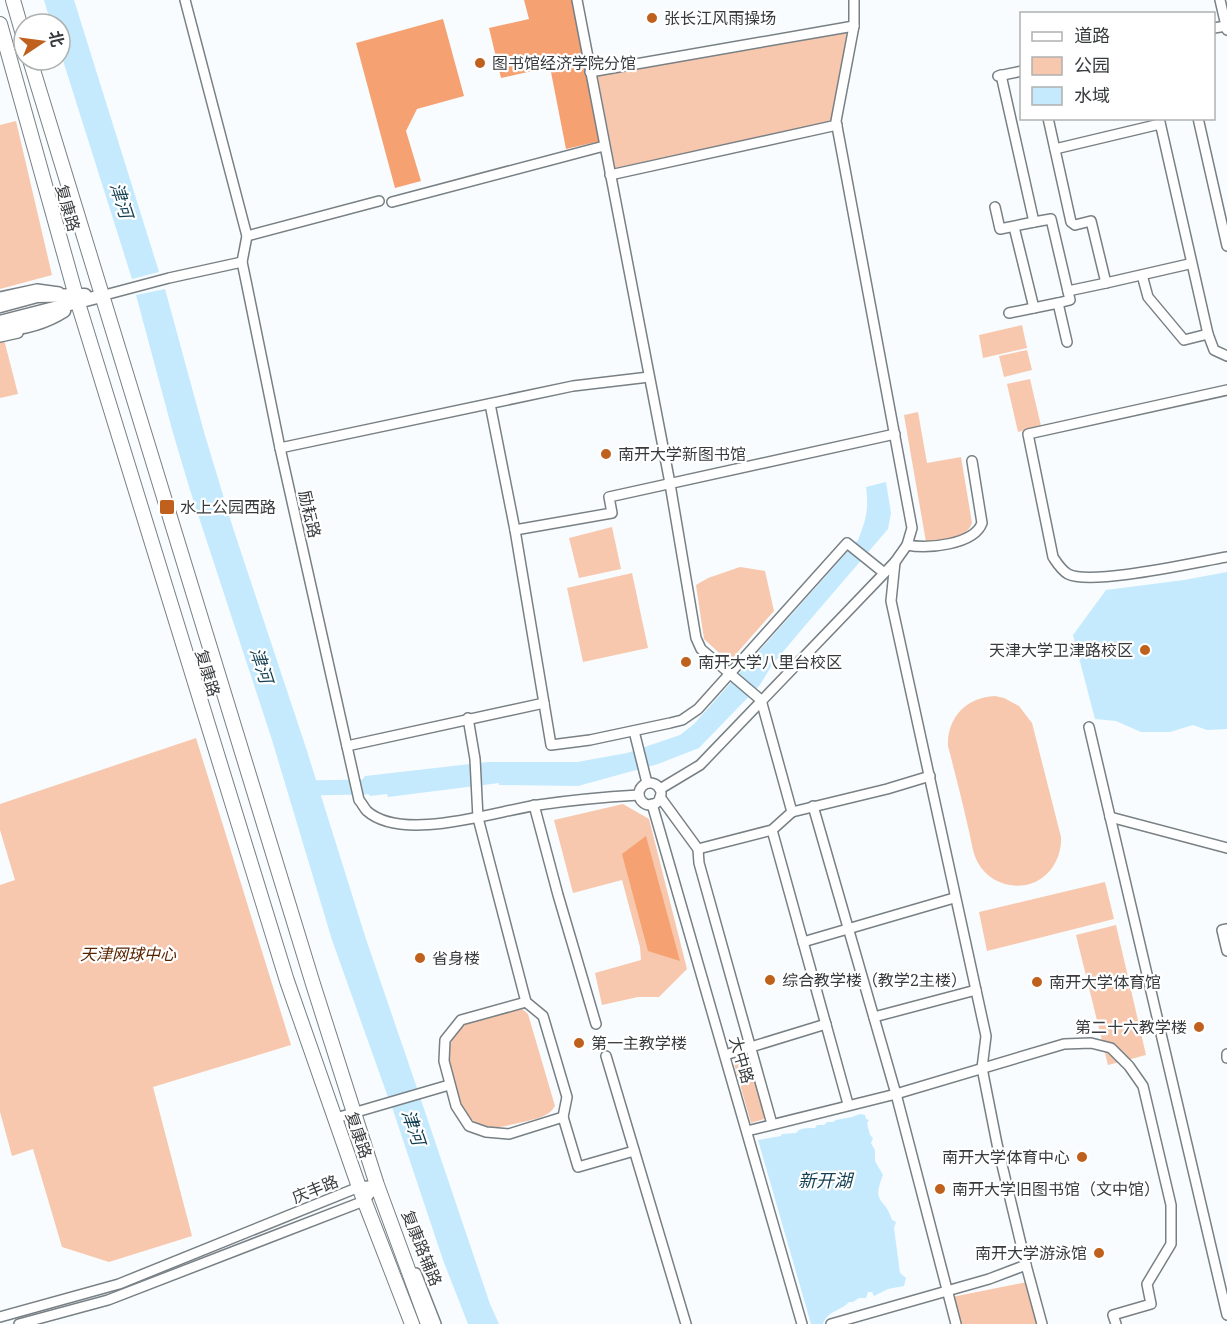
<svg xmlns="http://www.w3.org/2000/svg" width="1227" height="1324" font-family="'Noto Serif','Noto Sans SC',serif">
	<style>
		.green { fill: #f7c8ae }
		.forest { fill: #f5a171 }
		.water { fill: #c5eafe }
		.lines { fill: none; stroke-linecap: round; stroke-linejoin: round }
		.river { stroke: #c5eafe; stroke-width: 15 }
		.minor-casing { stroke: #788085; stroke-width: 12 }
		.major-casing { stroke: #788085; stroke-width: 15 }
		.highway-casing { stroke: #788085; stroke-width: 16 }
		.minor { stroke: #fff; stroke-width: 9 }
		.major { stroke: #fff; stroke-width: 12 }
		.highway { stroke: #fff; stroke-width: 14 }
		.poi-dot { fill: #c0601d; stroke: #fff; stroke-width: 2 }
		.labels { text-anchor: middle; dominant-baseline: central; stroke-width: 4.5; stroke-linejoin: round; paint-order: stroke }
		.poi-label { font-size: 16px; fill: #383b3d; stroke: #fff; text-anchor: start }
		.street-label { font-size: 16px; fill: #383b3d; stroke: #fff }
		.park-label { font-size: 16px; font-style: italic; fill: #582400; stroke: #fff }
		.water-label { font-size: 18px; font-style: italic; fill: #123f53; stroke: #fff }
	</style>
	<rect width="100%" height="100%" fill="#f8fcfe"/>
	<!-- green -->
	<g class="green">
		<polygon points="847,30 833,121 615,168 597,73"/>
		<polygon points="16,121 52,275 0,289 0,125"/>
		<polygon points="0,324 18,394 0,398"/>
		<polygon points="1022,325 1027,348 983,358 979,335"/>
		<polygon points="1027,350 1032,370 1004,377 999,356"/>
		<polygon points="1030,379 1041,426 1018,432 1007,384"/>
		<path d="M918,412L927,463L961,457L972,523C965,541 942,540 926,542L904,415Z"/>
		<polygon points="612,527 621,569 579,578 569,538"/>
		<polygon points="740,567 765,571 774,611 729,662 704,639 696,585 708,578"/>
		<polygon points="632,573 648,648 583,662 567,588"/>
		<path d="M995,696L1004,698L1019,706L1032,723L1061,837C1062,852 1055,869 1042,878C1021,893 990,885 978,863C972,852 971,838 968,827C962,800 955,773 948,746C947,717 967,697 995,696Z"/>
		<polygon points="196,738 291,1045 153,1087 192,1236 109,1262 62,1247 33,1149 12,1156 0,1112 0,885 15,880 0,830 0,804"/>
		<polygon points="623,804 649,819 687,969 659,997 638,997 602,1005 595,973 641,960 640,947 622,880 573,893 554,820"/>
		<polygon points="1105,882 1114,919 987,951 979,912"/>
		<polygon points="1116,925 1146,1055 1108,1065 1076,935"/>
		<path d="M520,1007L528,1014L555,1106C549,1117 535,1119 523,1122C508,1125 492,1131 478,1124C460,1114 445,1069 449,1049C451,1041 456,1031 463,1026C477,1014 502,1012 520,1007Z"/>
		<polygon points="749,1055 767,1118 751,1123 733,1060"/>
		<polygon points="1027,1282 1038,1324 960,1324 952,1297"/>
	</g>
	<!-- forest -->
	<g class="forest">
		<polygon points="524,0 577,0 605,140 566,149 550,67 501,78 489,28 529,19"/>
		<polygon points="443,19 464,96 417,109 406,131 421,181 395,188 356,43"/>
		<polygon points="646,836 680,961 648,951 622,854"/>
	</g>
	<!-- water -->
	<g class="water">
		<polygon points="44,0 74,0 159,272 132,279 60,51 60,24 51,24"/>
		<polygon points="165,289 204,432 233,528 307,751 365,936 418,1091 389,1100 332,940 272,740 190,490 173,433 136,295"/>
		<path d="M886,482L891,513L888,529L803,628L772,665L760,685L699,748L658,764L578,786L499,785V783L388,797L387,794L370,796L364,787L362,780L365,776L488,762H577L627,753L680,735L694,724L858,540C866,520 869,509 866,487Z"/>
		<polygon points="1227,572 1227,729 1207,730 1193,725 1170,732 1141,732 1116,721 1095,719 1073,635 1106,590 1184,580"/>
		<polygon points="420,1097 490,1304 499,1324 468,1324 443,1260 391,1104"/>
		<path d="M860,1114L865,1115L866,1119L869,1120L867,1123L870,1135L873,1138L871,1143L875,1150V1161L883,1175C871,1205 885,1196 892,1220L896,1222L894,1228L900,1273L906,1278L904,1286L888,1289L874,1296L872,1292H868L866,1298H859L853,1302H849C841,1311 828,1310 823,1324H811L758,1140L781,1136L782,1134L796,1133L799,1130C804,1128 809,1128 815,1128L817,1125H824L827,1122H833L836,1120L852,1117Z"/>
	</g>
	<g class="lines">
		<!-- river -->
		<polyline class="river" points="304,788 364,787 382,785"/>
		<defs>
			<g id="minor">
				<path d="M185,0L247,236L242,262L246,281L280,448L359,800C362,803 364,808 367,811C403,843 496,811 538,805C572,800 605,797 639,795"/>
				<polyline points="577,0 669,478 696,638 701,649 761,700 792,812 772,830 698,849 660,797"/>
				<polyline points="1220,0 1227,30"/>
				<polyline points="1214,28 1226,26"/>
				<polyline points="590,72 854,26"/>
				<polyline points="1001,75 1034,222 1051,219 1070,300 1058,303 1067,342"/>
				<polyline points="998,76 1022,71"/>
				<polyline points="1048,118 1071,222 1075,225 1091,221 1106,283 1068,291"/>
				<polyline points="1159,118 1208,334"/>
				<polyline points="1198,118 1227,246"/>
				<polyline points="1055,149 1160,124"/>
				<polyline points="610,175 837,125"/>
				<polyline points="392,202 604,146"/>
				<polyline points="995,207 1000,229 1034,222"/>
				<polyline points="1014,227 1034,308"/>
				<polyline points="247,236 379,201"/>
				<polyline points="1142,275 1148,297 1184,340 1208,334 1214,350 1227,356"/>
				<polyline points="1106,283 1189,264"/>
				<polyline points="101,296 169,278 242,262"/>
				<polyline points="0,297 37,289 59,292"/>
				<polyline points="1009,313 1058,303"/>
				<polyline points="0,337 18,333"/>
				<path d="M1227,390L1028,434L1053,557C1057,563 1061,570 1068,574C1091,586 1197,562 1227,557"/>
				<polyline points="490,404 515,530 551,745 590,740 670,723 682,720 698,709 847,543 883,572"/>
				<polyline points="280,448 573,386 649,377"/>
				<polyline points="515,530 612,513 609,497 895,434"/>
				<path d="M907,545C927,549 974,545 982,523L972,461"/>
				<polyline points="895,562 891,601 986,1036 982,1068 997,1144 1026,1265 1042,1324"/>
				<polyline points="468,718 475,759 478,818 526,1002"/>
				<polyline points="1089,727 1227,1315"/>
				<polyline points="634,731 647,783"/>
				<polyline points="347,746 544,703"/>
				<circle cx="650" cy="794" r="11"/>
				<polyline points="660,789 700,765 895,562 907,545 912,528 836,121 854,26 854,0"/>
				<polyline points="652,804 802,1324"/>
				<polyline points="534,805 558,895 596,1024"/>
				<polyline points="813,806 896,1094 956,1324"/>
				<polyline points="792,812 887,789 930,776"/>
				<polyline points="1110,817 1227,848"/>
				<polyline points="772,830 848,1104"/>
				<polyline points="698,849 699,863 772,1124"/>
				<polyline points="1227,929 1222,930 1227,951"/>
				<polyline points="803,942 954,898"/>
				<polygon points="526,1002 543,1016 567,1097 563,1117 509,1134 486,1132 469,1126 456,1106 444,1061 445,1040 461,1020"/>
				<polyline points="874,1017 976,990"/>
				<polyline points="1227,1054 1227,1058"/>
				<polyline points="725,1055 826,1024"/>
				<polyline points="606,1056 686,1324"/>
				<polyline points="563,1117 578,1167 634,1151"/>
				<polyline points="336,1118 449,1085"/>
				<polyline points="747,1131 896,1094 1064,1044 1091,1043 1111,1048 1129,1066 1143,1086 1171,1205 1171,1244 1147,1284 1151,1304 1113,1315 1116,1324"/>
				<polyline points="416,1273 436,1324"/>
				<polyline points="0,1317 119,1284 359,1187 377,1185"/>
				<polyline points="19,1324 108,1300 364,1201 377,1185"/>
				<polyline points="831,1324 989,1279 1026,1265"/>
			</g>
			<g id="major">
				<polyline points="0,306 37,296 85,295"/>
				<polyline points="0,322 101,296"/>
				<path d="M0,330C22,329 45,323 64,311"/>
			</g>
			<g id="highway">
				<polyline points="13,0 24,38"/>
				<polyline points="0,24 78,303 287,981 359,1187 412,1324"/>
				<polyline points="30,60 313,984 377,1185 428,1324"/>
			</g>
		</defs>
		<!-- minor casing -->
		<use href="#minor" class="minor-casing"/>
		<!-- major casing -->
		<use href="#major" class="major-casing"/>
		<!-- highway casing -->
		<use href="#highway" class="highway-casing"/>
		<!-- minor -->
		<use href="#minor" class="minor"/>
		<!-- major -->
		<use href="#major" class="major"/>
		<!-- highway -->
		<use href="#highway" class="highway"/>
	</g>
	<!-- markers -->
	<g class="poi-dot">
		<circle cx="652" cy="18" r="6"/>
		<circle cx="480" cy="63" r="6"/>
		<circle cx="606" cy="454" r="6"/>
		<rect x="159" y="499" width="16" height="16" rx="3"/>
		<circle cx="1145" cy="650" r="6"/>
		<circle cx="686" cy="662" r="6"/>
		<circle cx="420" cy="958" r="6"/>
		<circle cx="770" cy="980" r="6"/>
		<circle cx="1037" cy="982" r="6"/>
		<circle cx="1199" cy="1027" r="6"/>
		<circle cx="579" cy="1043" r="6"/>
		<circle cx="1082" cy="1157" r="6"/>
		<circle cx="940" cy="1189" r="6"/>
		<circle cx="1099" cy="1253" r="6"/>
	</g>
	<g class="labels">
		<!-- poi labels -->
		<g class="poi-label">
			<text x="664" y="18">张长江风雨操场</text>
			<text x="492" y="63">图书馆经济学院分馆</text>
			<text x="618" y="454">南开大学新图书馆</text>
			<text x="180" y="507">水上公园西路</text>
			<text x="1133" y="650" text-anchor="end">天津大学卫津路校区</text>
			<text x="698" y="662">南开大学八里台校区</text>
			<text x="432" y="958">省身楼</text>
			<text x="782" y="980">综合教学楼（教学2主楼）</text>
			<text x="1049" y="982">南开大学体育馆</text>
			<text x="1187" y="1027" text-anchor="end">第二十六教学楼</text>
			<text x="591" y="1043">第一主教学楼</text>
			<text x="1070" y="1157" text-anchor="end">南开大学体育中心</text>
			<text x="952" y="1189">南开大学旧图书馆（文中馆）</text>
			<text x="1087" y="1253" text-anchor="end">南开大学游泳馆</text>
		</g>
		<!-- street labels -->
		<g class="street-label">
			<text transform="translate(68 208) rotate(74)">复康路</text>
			<text transform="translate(310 514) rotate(77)">励耘路</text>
			<text transform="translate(208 673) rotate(73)">复康路</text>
			<text transform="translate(742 1060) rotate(74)">大中路</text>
			<text transform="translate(359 1135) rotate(71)">复康路</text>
			<text transform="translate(315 1189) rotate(-22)">庆丰路</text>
			<text transform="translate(422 1248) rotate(68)">复康路辅路</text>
		</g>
		<!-- park labels -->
		<g class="park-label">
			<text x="128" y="954">天津网球中心</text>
		</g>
		<!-- water labels -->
		<g class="water-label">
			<text transform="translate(122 200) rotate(72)">津河</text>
			<text transform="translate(262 665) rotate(72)">津河</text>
			<text transform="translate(414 1127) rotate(71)">津河</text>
			<text x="825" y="1180">新开湖</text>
		</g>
	</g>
	<!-- legend -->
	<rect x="1020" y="12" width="195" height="108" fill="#ffffff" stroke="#afb1b1" stroke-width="1.5"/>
	<rect x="1032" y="32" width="30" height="9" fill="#ffffff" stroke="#afb1b1" stroke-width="1.5"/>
	<text x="1074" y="42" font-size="18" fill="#383b3d">道路</text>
	<rect x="1032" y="57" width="30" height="18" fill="#f7c8ae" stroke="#afb1b1" stroke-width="1.5"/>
	<text x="1074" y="72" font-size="18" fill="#383b3d">公园</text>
	<rect x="1032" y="87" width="30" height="18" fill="#c5eafe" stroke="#afb1b1" stroke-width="1.5"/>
	<text x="1074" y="102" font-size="18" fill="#383b3d">水域</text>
	<!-- north arrow -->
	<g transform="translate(42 42) rotate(77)"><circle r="28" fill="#ffffff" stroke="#afb1b1" stroke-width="1.5"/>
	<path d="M0-4.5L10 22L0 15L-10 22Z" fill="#c0601d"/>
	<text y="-9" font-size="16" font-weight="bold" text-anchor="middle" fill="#383b3d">北</text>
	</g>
</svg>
